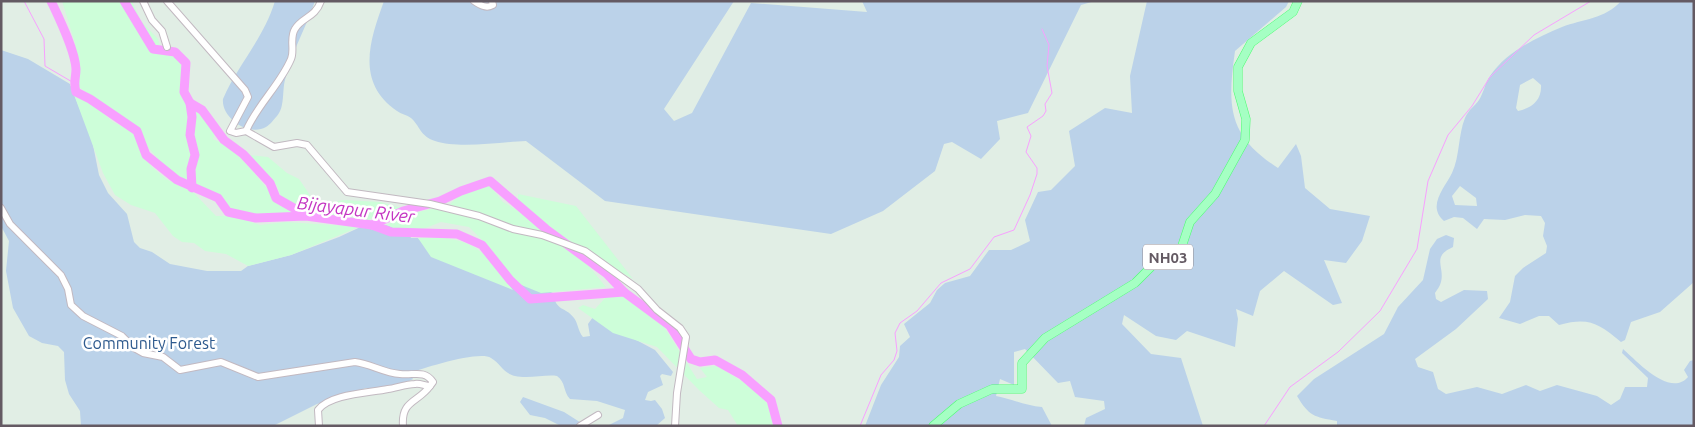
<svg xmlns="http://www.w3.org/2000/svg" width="1695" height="427" font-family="Ubuntu,sans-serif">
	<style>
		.green { fill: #bbd2e9; fill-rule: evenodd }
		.sand { fill: #cdfed9 }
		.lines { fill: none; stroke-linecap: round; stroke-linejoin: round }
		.stream { stroke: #f8a0ff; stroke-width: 1 }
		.river { stroke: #f8a0ff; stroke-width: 9 }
		.minor-casing { stroke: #c2b9c1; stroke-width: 8 }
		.major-casing { stroke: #4afe70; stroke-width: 9 }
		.minor { stroke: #fff; stroke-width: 6 }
		.major { stroke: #a5ffc3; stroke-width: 8 }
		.labels { text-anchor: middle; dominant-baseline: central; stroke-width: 5; stroke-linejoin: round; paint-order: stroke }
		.shield { fill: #fff; stroke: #928c92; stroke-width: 1 }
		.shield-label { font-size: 15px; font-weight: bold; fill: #645a63 }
		.park-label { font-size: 16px; fill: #2e5a8e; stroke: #fff }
		.water-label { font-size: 18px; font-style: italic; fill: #c436c3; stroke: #fff }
	</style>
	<rect width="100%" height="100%" fill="#e1eee5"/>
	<!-- green -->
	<g class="green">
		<path d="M275,1H315C306,28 291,53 285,80C282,91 285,107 277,116C274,119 270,125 266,127C248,137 221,117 223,99C238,64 263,40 275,1Z"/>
		<path d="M384,1H734L664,109L674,121L692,113L751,3L867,12L862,1H1095L1081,5L1028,113L997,121L1000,139L981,159L952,142L944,144L935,171L883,211L831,234L605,201L526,141C500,142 459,149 435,141C420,136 420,126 411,118C407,115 401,114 397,111C355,82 370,40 384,1Z"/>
		<path d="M1147,1H1289L1286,7L1235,51C1227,107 1228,136 1278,168L1296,144L1301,156L1305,188L1330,209L1370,216L1362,241L1346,263L1324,260L1342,303L1333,305L1284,271L1260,291L1253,316L1236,309L1238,319L1235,347L1187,331L1176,340L1156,336L1124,315L1122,324L1151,354L1181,358L1203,426H1084L1086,418L1105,409L1104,401L1075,397L1070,381L1058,383L1025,349L1014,352V385L1000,379L996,396C1012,399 1026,406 1042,407L1052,426H865L881,385L899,357L900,346L910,337L904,324L930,303L937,290L945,283L970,276L989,250H1011L1030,241L1025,220L1038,192L1051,190L1075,166L1069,131L1105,108L1132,113L1130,76Z"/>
		<path d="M1621,1H1694V282L1660,312L1631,322L1625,340L1621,342C1598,323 1589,317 1559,325L1549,316H1539L1520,324L1499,318L1510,302L1515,276L1523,268L1546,253L1547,246L1543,236L1545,223L1541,216L1525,215L1505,220L1484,219L1477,229L1463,218L1454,217L1444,221C1426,206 1446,186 1452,173C1460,156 1458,135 1465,118C1468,110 1475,106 1479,100C1484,92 1485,83 1490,76C1507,51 1536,38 1562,27C1583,19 1605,19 1621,1ZM1533,78L1541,85C1542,100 1532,108 1518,111L1516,108L1520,85ZM1460,186L1476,198L1477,206L1455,205L1452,196Z"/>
		<path d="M1,50L28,59L70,84L92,140L99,175L108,193L127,214L134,242L140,248L152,252L170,264L207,271H241L248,266L291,255L339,237L369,223C383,222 394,229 409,230L411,238H418L425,245L553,293C556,312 565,306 574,318C578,323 578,331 583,337L590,336L588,324L593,317L655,350L673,372L671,376L662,374L660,376L663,385L648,392L645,400L651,401L655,400L662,409L665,418L656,426H607L623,418L625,410L597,401L570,399C563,392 566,382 557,376C547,374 529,379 515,376C503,373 501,364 491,358C480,350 424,368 409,373L413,379L405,383L375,389L366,388L317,404L273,426H81L80,411L69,394L65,380L64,352L58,346L42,343L29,336L13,308L6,271L9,241L1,226Z"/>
		<path d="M1446,235L1454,238L1453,247C1431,257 1445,266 1441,282C1440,286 1437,290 1435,293L1436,299L1441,302L1464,290L1487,291L1488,299L1456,329L1415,359L1418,367L1433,372L1438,389L1446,394L1477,387L1502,394L1526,385L1540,391L1557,385L1597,396L1611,405L1620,399L1625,387H1647L1648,378L1622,353L1623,349C1637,361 1670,398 1688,377L1684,370L1690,361L1694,360V426H1337V421C1314,417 1309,416 1297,396L1314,379L1384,334L1398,307L1423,280L1430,249L1437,239Z"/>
		<polygon points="523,397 564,412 586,426 561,426 545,418 530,415 520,402"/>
	</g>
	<!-- sand -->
	<g class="sand">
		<polygon points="62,1 132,1 141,21 158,39 162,52 173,55 182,62 181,81 188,108 187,130 192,156 188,164 188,182 166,168 147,146 139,129 79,87 75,43"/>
		<polygon points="70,84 113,122 134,132 140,150 152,167 166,179 194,193 216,216 232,216 260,225 286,222 348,226 369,223 291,255 248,266 226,254 205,251 194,243 182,242 173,236 155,213 131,205 115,195 103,173"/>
		<path d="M192,107L199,111L215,133L213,139C247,153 263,193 294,213L249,216L229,208L218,195L194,186V167L198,152L192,135L195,122L192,114Z"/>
		<polygon points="249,155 268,157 287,173 299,179 314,201 320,204 344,200 380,202 402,208 367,220 307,214 281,196 277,186"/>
		<polygon points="489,185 503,202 522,213 588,265 606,287 541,293 514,282 491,249 469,227 441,222 423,229 395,229 387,225 405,215 449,205 460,195"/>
		<polygon points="518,194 576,206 633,279 574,247 548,229 518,201"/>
		<path d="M438,237C482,242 487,257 513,290L431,257L418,238Z"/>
		<polygon points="607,296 630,297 649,303 697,379 707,377 700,368 717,366 751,387 768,404 773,426 738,426 728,410 719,408 699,390 657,347 613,333 578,308 583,305 595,309"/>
	</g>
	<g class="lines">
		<!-- stream -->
		<g class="stream">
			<polyline points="24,1 44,39 45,66 74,83"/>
			<polyline points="860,426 881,375 894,360 897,351 895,333 900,323 917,311 941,283 970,269 994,237 1014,230 1030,195 1037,174 1037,168 1026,152 1031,136 1027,127 1043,116 1046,111 1045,104 1052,93 1047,66 1049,45 1042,29"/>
			<polyline points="1264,426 1290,387 1338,352 1380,311 1417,249 1428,181 1448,135 1472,106 1490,77 1534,35 1591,1"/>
		</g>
		<!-- river -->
		<g class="river">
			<path d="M51,1C59,18 75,50 76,69C76,78 73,83 76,92L90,99L137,131L146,155L177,180L218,198L228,212L256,218L306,216L372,225L391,232L457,234L482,245L510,280L530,299L624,292L670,326L691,359L700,362L715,360L742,375L771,400L778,426"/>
			<polyline points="124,1 153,49 175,52 186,63 184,92 190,103 192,117 190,135 195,155 191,169 192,188"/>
			<polyline points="190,103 202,110 224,140 243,154 270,183 276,198 306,215"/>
			<polyline points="372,225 403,211 440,201 461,191 490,181 546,229 607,274 624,292"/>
		</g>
		<defs>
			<g id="minor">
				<polyline points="143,1 152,20 162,31 167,47"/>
				<polyline points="167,1 245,90 248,97 230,131 236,133 246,131 274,147 297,143 307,145 347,192 430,204 479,216 513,229 542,235 585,251 638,289 657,310 680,328 686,337 677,393 675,426"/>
				<path d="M474,1C480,5 486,9 493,5L492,1"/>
				<path d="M246,131C257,105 280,85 291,59C295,50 289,38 295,29C302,17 315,18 321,1"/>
				<path d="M1,208L10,224L61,275L68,289L71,305L83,316L122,336L134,348L143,353L163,357L180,370L221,362L258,377L355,362C371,364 384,373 400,374C413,376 424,369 433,382L430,386C425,386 420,383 415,384C406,384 396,388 388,389C369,393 330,394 318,410L319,426"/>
				<path d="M403,426C401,400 418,403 430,386"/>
				<polyline points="580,426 598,415"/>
			</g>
			<polyline id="major" points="933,426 959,404 992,389 1022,389 1022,363 1045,338 1135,283 1153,265 1181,249 1190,222 1215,194 1245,140 1246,119 1238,91 1238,67 1251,43 1293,12 1298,1"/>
		</defs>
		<!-- minor casing -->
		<use href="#minor" class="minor-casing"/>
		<!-- major casing -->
		<use href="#major" class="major-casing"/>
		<!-- minor -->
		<use href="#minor" class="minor"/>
		<!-- major -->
		<use href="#major" class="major"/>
	</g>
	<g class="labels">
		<!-- shield labels -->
		<rect class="shield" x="1143" y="244.5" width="50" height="25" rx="4"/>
		<g class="shield-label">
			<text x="1168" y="257">NH03</text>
		</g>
		<!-- park labels -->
		<g class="park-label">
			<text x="149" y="343">Community Forest</text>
		</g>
		<!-- water labels -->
		<g class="water-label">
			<text transform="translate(356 209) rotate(7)">Bijayapur River</text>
		</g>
	</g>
	<!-- border -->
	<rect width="1695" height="427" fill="none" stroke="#645a63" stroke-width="5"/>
</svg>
